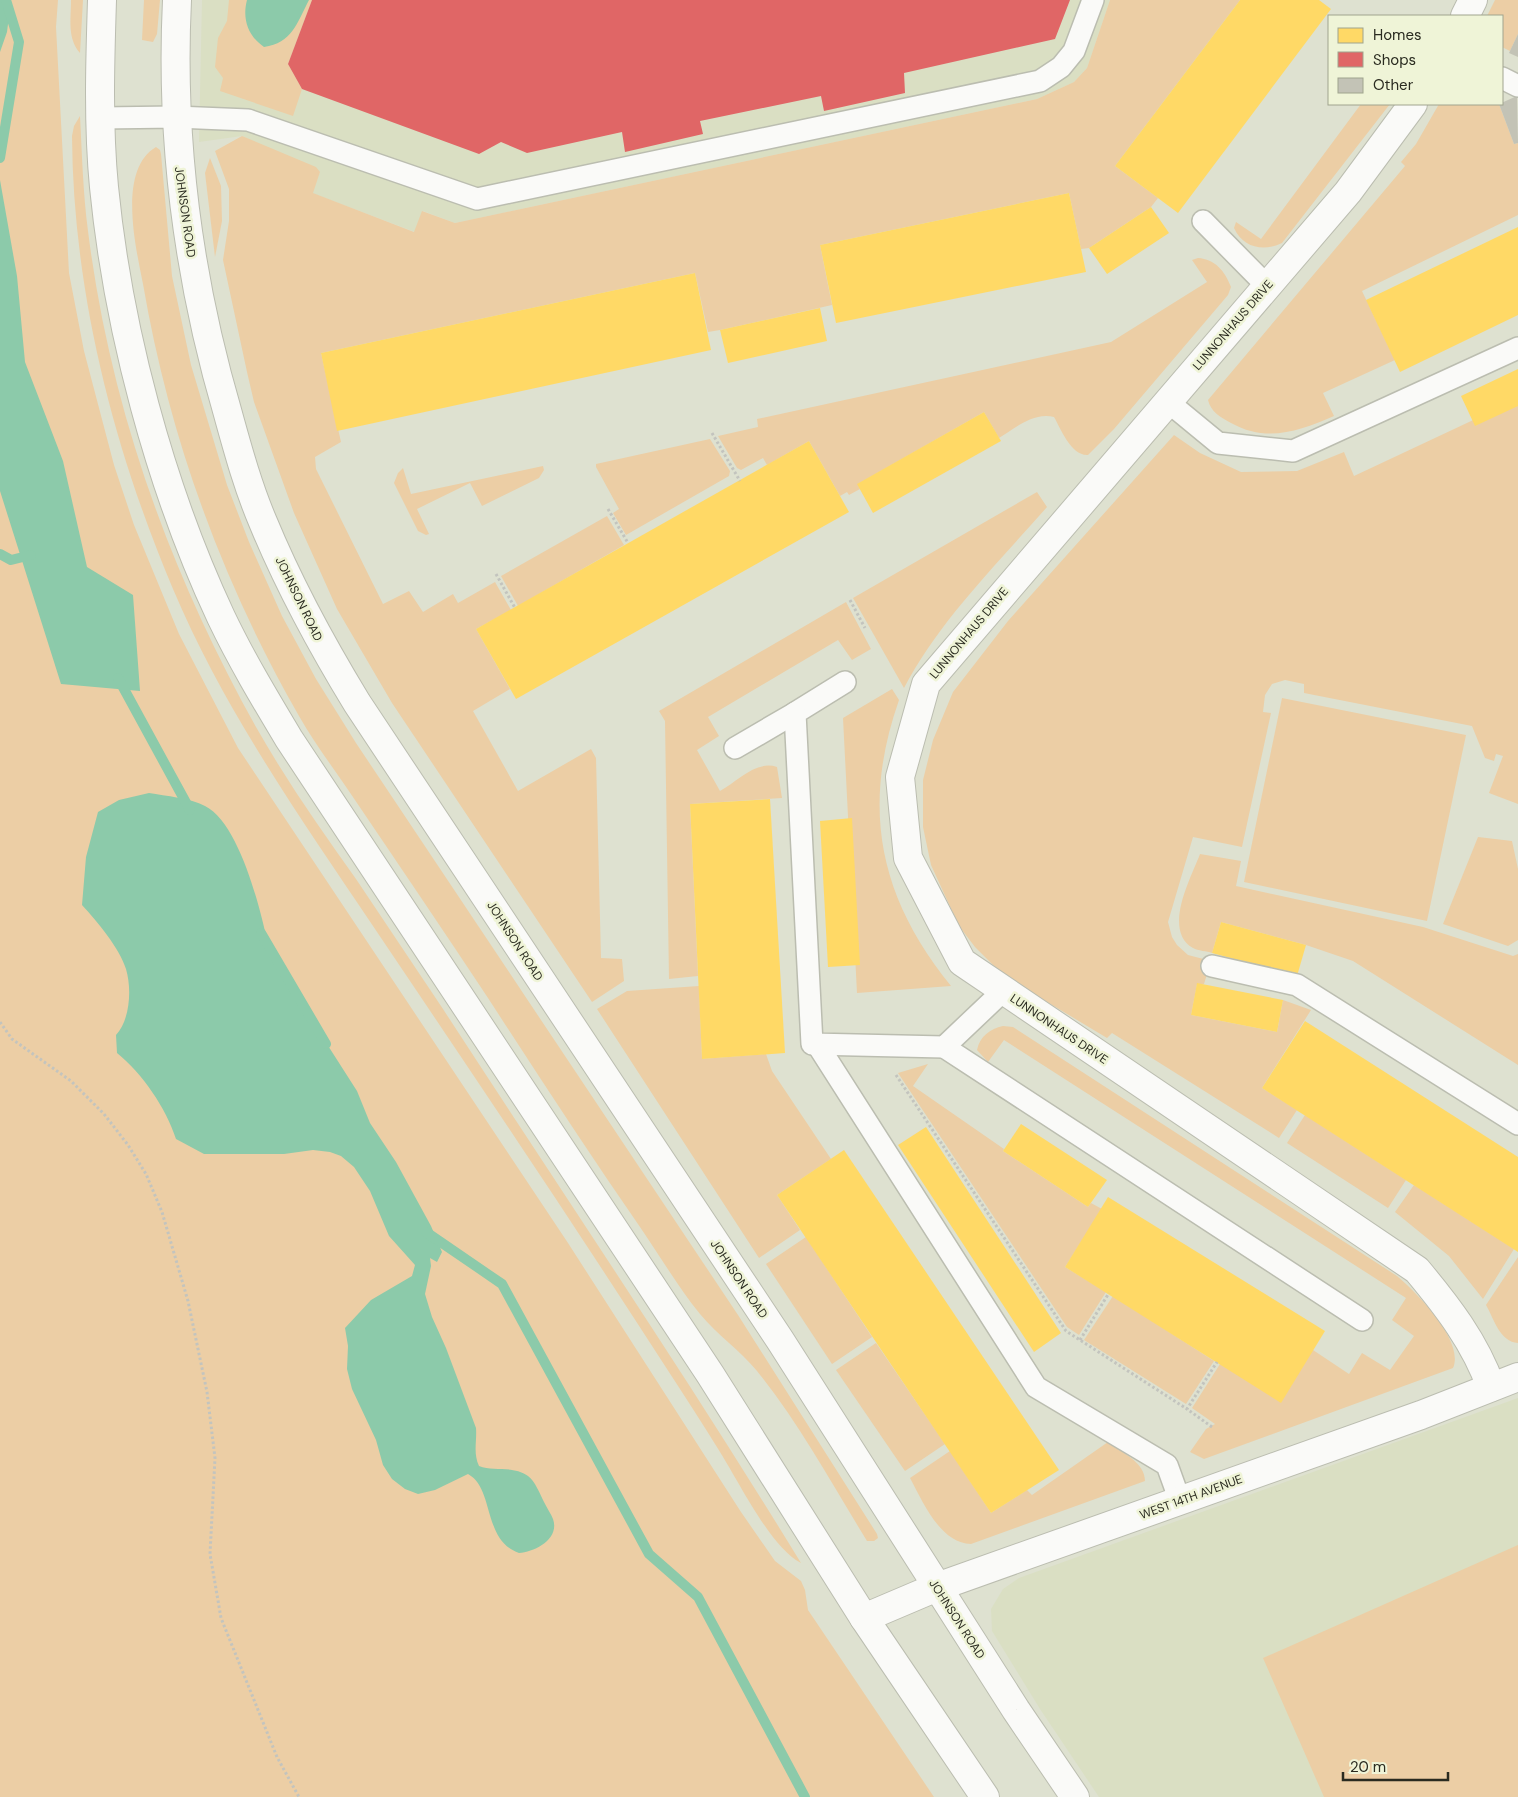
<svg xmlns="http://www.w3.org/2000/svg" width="1518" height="1797" font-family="'DM Sans',sans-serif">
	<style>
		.built { fill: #dadfc3 }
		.green { fill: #eccea5 }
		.water { fill: #8ccaaa }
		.homes { fill: #ffd966 }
		.shops { fill: #e06666 }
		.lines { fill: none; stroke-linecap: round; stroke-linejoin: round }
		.stream { stroke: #8ccaaa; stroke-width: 10 }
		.building { fill: #c3c3b6 }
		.lane-casing { stroke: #bbbdb0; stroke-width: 24 }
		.street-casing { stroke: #bbbdb0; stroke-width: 30 }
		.secondary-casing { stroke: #bbbdb0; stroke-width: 30 }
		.path { stroke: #c3c4be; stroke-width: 3; stroke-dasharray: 2.5 2.5; stroke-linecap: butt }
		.lane { stroke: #fafaf8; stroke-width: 21 }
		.street { stroke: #fafaf8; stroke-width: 28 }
		.secondary { stroke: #fafaf8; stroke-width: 28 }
		.labels { text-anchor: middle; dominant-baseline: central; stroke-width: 5; stroke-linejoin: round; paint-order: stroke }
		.street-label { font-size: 12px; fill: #2a2b20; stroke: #eff4d7 }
	</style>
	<rect width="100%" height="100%" fill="#dee1d0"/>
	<!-- built -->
	<g class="built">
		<polygon points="202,0 1110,0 1087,68 1074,82 1037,99 455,223 423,211 415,232 312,193 320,172 242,136 199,142"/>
		<polygon points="1518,1398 1518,1797 1099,1797 1040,1709 992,1631 991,1609 1003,1589 1019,1578"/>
	</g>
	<!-- green -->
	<g class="green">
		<polygon points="0,0 58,0 56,27 69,273 84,351 114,465 134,525 179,634 238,748 568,1243 741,1512 775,1561 801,1581 805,1590 808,1610 934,1797 0,1797"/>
		<path d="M71,0H83L80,53C67,38 71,19 71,0Z"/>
		<polygon points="144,0 160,0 157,34 153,42 142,40"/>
		<polygon points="229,0 312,0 288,64 302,89 293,116 220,91 223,78 215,67 218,38 227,21"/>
		<polygon points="1110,0 1240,0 1115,166 1158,198 1151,207 1089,248 1081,249 1069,193 820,245 832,305 720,330 708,332 695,273 321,353 341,442 315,457 316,469 383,604 409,591 423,612 453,594 458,603 495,582 511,610 476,629 510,689 473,711 518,791 591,749 596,758 601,958 622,959 624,981 592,1002 392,703 337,609 294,513 254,402 247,372 223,260 229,221 229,189 215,151 242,136 316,167 320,172 313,193 414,232 422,211 455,223 1037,99 1074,82 1087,68"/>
		<polygon points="1495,0 1518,0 1518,34 1510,51 1502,47 1502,16 1487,16"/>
		<path d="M1361,104H1390L1282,243C1264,252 1243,248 1234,228L1236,222L1261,239Z"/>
		<path d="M1439,104H1499L1514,144L1518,143V215L1362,291L1395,360L1323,393L1334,416C1299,431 1267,443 1231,423C1220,417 1211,412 1208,400L1405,166L1401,162L1416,144Z"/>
		<path d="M80,116C82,154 83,193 88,231C110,407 170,573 256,727C286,780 321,830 356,879C385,922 414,966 443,1009C563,1194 686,1375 801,1563C771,1548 739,1482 720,1452C703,1424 685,1397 667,1369C571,1220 472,1073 373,926C300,817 224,710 173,589C113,447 73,291 72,136L74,126Z"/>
		<path d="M156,147L160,150L161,154L172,276L191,365L227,485L249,542L282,616L316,679L356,743L738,1315L877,1534L878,1538L874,1541H867C832,1484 799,1423 757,1371C740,1350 717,1335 700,1314C678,1287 660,1256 640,1227C588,1152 538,1075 488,998C445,933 401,868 357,803C338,774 316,746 299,716C222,582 169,436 143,284C136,248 117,170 156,147Z"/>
		<polygon points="210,158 221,186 222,221 215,257 205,173"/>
		<path d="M1198,258C1215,259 1225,271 1231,287L1228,295L1114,429L1088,455C1071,456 1061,429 1054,417C1033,412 1016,428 999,438L984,412L858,484L860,489L849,495L847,492L840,496L809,441L767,465L763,458L741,470L737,468L718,436L758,427L757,419L1111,342L1207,282L1192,260Z"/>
		<polygon points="1518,399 1518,804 1489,793 1503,756 1496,754 1494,761 1485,758 1472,726 1304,693 1304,684 1285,680 1272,684 1265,695 1263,712 1271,713 1242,847 1193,837 1168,922 1172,937 1177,945 1188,955 1211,961 1204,984 1197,984 1191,1015 1277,1032 1283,1000 1311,1010 1262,1088 1297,1110 1279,1138 1112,1033 1107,1038 1014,982 994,966 975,947 959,926 931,865 923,827 923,780 933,740 953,692 1008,621 1174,435 1200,453 1241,472 1297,471 1344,452 1354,476"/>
		<polygon points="710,439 730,471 729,476 626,535 613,513 619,509 596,467 596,464"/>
		<polygon points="543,466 544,470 539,478 482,506 470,483 417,509 429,534 426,535 418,531 394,483 398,473 403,468 411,494"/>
		<path d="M1037,492L1047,507C997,564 939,621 904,688L853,598Z"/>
		<polygon points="607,516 624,545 518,606 501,576"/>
		<path d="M846,602L871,649L852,660L838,640L708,717L719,736L697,750L720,791C738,781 756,760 777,767L782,798L690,804L698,976L669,979L665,721L659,711Z"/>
		<path d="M892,689L899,700C861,808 879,897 951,986L857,993L843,718Z"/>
		<polygon points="1282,698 1466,735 1427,921 1244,882"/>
		<polygon points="1478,837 1512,841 1518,869 1518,940 1508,946 1443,924"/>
		<path d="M1200,854L1241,861L1236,886L1423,927L1513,956L1518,954V1065L1353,961L1306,945L1221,922L1212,953C1207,951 1198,951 1193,948C1162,930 1191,878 1200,854Z"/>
		<polygon points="699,986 702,1059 766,1054 772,1071 831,1159 777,1195 800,1230 759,1258 597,1009 627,991"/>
		<path d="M1003,1026L1013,1027L1397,1276C1416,1292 1465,1341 1453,1368L1204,1459L1190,1452L1206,1429L1215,1424L1192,1408L1220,1364L1313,1350L1349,1374L1362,1353L1390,1370L1414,1336L1392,1320L1406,1298L1004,1040L988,1062L977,1050C980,1036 990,1029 1003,1026Z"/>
		<polygon points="928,1064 913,1086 1004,1149 1003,1151 1088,1207 1091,1203 1102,1209 1065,1267 1106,1292 1079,1335 1067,1327 898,1073"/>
		<polygon points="1305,1115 1406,1180 1388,1208 1287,1143"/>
		<polygon points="1414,1185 1514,1249 1483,1299 1449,1256 1395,1212"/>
		<polygon points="806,1237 872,1337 832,1364 766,1264"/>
		<path d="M1518,1257V1343C1500,1342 1494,1319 1486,1305Z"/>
		<polygon points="1113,1296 1214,1361 1186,1404 1084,1340"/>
		<polygon points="876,1343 945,1444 905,1471 836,1370"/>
		<path d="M1108,1442C1122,1453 1145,1462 1145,1481L971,1544C940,1543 923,1502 910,1478L950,1451L991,1513L1027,1490L1032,1495Z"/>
		<polygon points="1518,1545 1518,1797 1324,1797 1263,1658"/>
	</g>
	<!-- water -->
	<g class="water">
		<polygon points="0,0 11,0 7,32 0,52"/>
		<path d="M247,0H309C297,23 292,43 264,47C248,36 242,19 247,0Z"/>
		<polygon points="0,180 17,276 25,362 63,461 87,567 133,595 140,691 61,684 0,491"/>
		<path d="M149,793C166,796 190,798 205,806C241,824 263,918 270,955L357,1091L370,1123L396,1162L431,1226L442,1252L437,1262L430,1258L431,1266L425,1294L432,1317L446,1348L476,1428C477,1442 473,1453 479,1466C494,1472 513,1465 528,1476C535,1481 540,1494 544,1502C547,1508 551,1514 553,1519C560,1539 535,1552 519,1553C482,1540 495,1489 468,1474L435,1490L418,1494L405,1489L392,1479L383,1465L376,1440L352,1389L347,1369L348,1346L345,1328L371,1300L412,1276L415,1265L389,1236L370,1191L354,1167L341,1156L330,1152L313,1150L284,1154H204L176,1139C166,1108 142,1073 117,1053L116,1035C130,1020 132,989 126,969C120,949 97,921 82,905L86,857L98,812L119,800Z"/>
	</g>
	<!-- homes -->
	<g class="homes">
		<polygon points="1240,0 1319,0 1331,9 1178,213 1115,166"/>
		<polygon points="1069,193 1086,272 836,323 820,245"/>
		<polygon points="1151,207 1169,233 1107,274 1089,248"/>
		<polygon points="1518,227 1518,315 1400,372 1366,300"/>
		<polygon points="695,273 711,350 337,431 321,353"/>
		<polygon points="820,308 827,341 728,363 720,330"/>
		<polygon points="1518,369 1518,406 1475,426 1461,396"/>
		<polygon points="984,412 1001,441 873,513 857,484"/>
		<polygon points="809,441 849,512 516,699 476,629"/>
		<polygon points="770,799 785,1053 702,1059 690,804"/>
		<polygon points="852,818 860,965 828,967 820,821"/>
		<polygon points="1221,922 1306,945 1297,976 1212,953"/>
		<polygon points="1197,983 1283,1000 1277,1032 1191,1015"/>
		<polygon points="1305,1021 1518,1157 1518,1252 1262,1088"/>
		<polygon points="1021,1124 1107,1180 1088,1207 1003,1151"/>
		<polygon points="926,1127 1061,1333 1034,1352 898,1145"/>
		<polygon points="844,1150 1059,1470 991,1513 777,1195"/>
		<polygon points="1108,1197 1325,1331 1281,1403 1065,1267"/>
	</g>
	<!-- shops -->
	<polygon class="shops" points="312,0 1070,0 1055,39 904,73 905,93 824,111 821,96 700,121 703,134 625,152 622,132 527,153 501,142 479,154 302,89 288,64"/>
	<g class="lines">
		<!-- stream -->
		<g class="stream">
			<polyline points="0,158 19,42 6,0"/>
			<polyline points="0,554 11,560 31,555"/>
			<polyline points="118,678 190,810"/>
			<polyline points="261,933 326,1044"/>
			<polyline points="426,1232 502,1284 649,1554 698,1597 805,1797"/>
		</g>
	</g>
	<!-- building -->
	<g class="building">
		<polygon points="1518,34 1518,57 1509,53"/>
		<polygon points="1517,96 1518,143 1514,144 1499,104"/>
	</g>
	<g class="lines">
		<defs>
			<g id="lane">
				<polyline points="1502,78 1518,86"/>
				<polyline points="101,118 176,117 248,120 477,199 1040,81 1061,67 1074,51 1093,0"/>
				<polyline points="1203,221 1267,286"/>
				<polyline points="1167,401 1218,443 1293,451 1518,348"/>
				<polyline points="845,682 795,713 812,1044 944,1047 1003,991"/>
				<polyline points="735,748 795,713"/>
				<polyline points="1212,966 1297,985 1518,1124"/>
				<polyline points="817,1044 1036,1387 1167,1465 1180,1501"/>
				<polyline points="944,1047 1362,1320"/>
			</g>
			<g id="street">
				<polyline points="1465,16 1473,0"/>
				<path d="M1413,104L1348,192L926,684L900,777L908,858L962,962L1417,1270C1447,1306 1475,1342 1491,1387"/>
				<polyline points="864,1618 937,1587 1421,1415 1518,1377"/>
			</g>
			<g id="secondary">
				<path d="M102,0C100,62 98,125 104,187C118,329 160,487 221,617C241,659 265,699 289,739L710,1374L864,1618L985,1797"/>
				<path d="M177,0C170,142 188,278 228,414C238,450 248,487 263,522C289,585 321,644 357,703L780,1340L1016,1710L1075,1797"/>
			</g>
		</defs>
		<!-- lane casing -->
		<use href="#lane" class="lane-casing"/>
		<!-- street casing -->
		<use href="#street" class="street-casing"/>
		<!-- secondary casing -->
		<use href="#secondary" class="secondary-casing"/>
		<!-- path -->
		<g class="path">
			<polyline points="712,433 740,481"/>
			<polyline points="608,509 628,543"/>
			<polyline points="496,574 515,608"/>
			<polyline points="850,600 865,628"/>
			<polyline points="0,1022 12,1039 71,1081 104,1114 128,1145 146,1174 162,1212 188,1301 207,1392 215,1458 210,1554 221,1618 277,1757 299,1797"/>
			<polyline points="896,1075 1066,1331 1187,1409"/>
			<polyline points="1080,1340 1109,1293"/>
			<polyline points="1212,1427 1187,1409 1217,1362"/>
		</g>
		<!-- lane -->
		<use href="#lane" class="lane"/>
		<!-- street -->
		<use href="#street" class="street"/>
		<!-- secondary -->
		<use href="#secondary" class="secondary"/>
	</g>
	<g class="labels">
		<!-- street labels -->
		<g class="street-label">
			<text transform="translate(185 212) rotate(82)">JOHNSON ROAD</text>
			<text transform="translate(1233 325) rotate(-49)">LUNNONHAUS DRIVE</text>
			<text transform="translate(299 599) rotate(64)">JOHNSON ROAD</text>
			<text transform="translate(969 633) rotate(-50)">LUNNONHAUS DRIVE</text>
			<text transform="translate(515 941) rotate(57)">JOHNSON ROAD</text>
			<text transform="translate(1059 1029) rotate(34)">LUNNONHAUS DRIVE</text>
			<text transform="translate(739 1279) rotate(56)">JOHNSON ROAD</text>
			<text transform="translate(1191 1497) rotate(-20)">WEST 14TH AVENUE</text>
			<text transform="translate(957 1619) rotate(57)">JOHNSON ROAD</text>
		</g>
	</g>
	<!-- legend -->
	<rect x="1328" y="15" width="175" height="90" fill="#eff4d7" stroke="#a0a48e"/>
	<rect x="1338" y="28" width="25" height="15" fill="#ffd966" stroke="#a0a48e"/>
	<text x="1373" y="40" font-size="15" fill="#2a2b20">Homes</text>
	<rect x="1338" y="52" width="25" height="15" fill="#e06666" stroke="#a0a48e"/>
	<text x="1373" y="65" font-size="15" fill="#2a2b20">Shops</text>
	<rect x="1338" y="78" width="25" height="15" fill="#c3c3b6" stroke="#a0a48e"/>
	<text x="1373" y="90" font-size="15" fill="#2a2b20">Other</text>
	<!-- scale -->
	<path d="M1343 1772v8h105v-8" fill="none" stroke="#2a2b20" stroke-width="2.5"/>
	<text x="1350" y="1772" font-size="15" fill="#2a2b20" stroke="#eff4d7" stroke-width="4" paint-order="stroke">20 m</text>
</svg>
